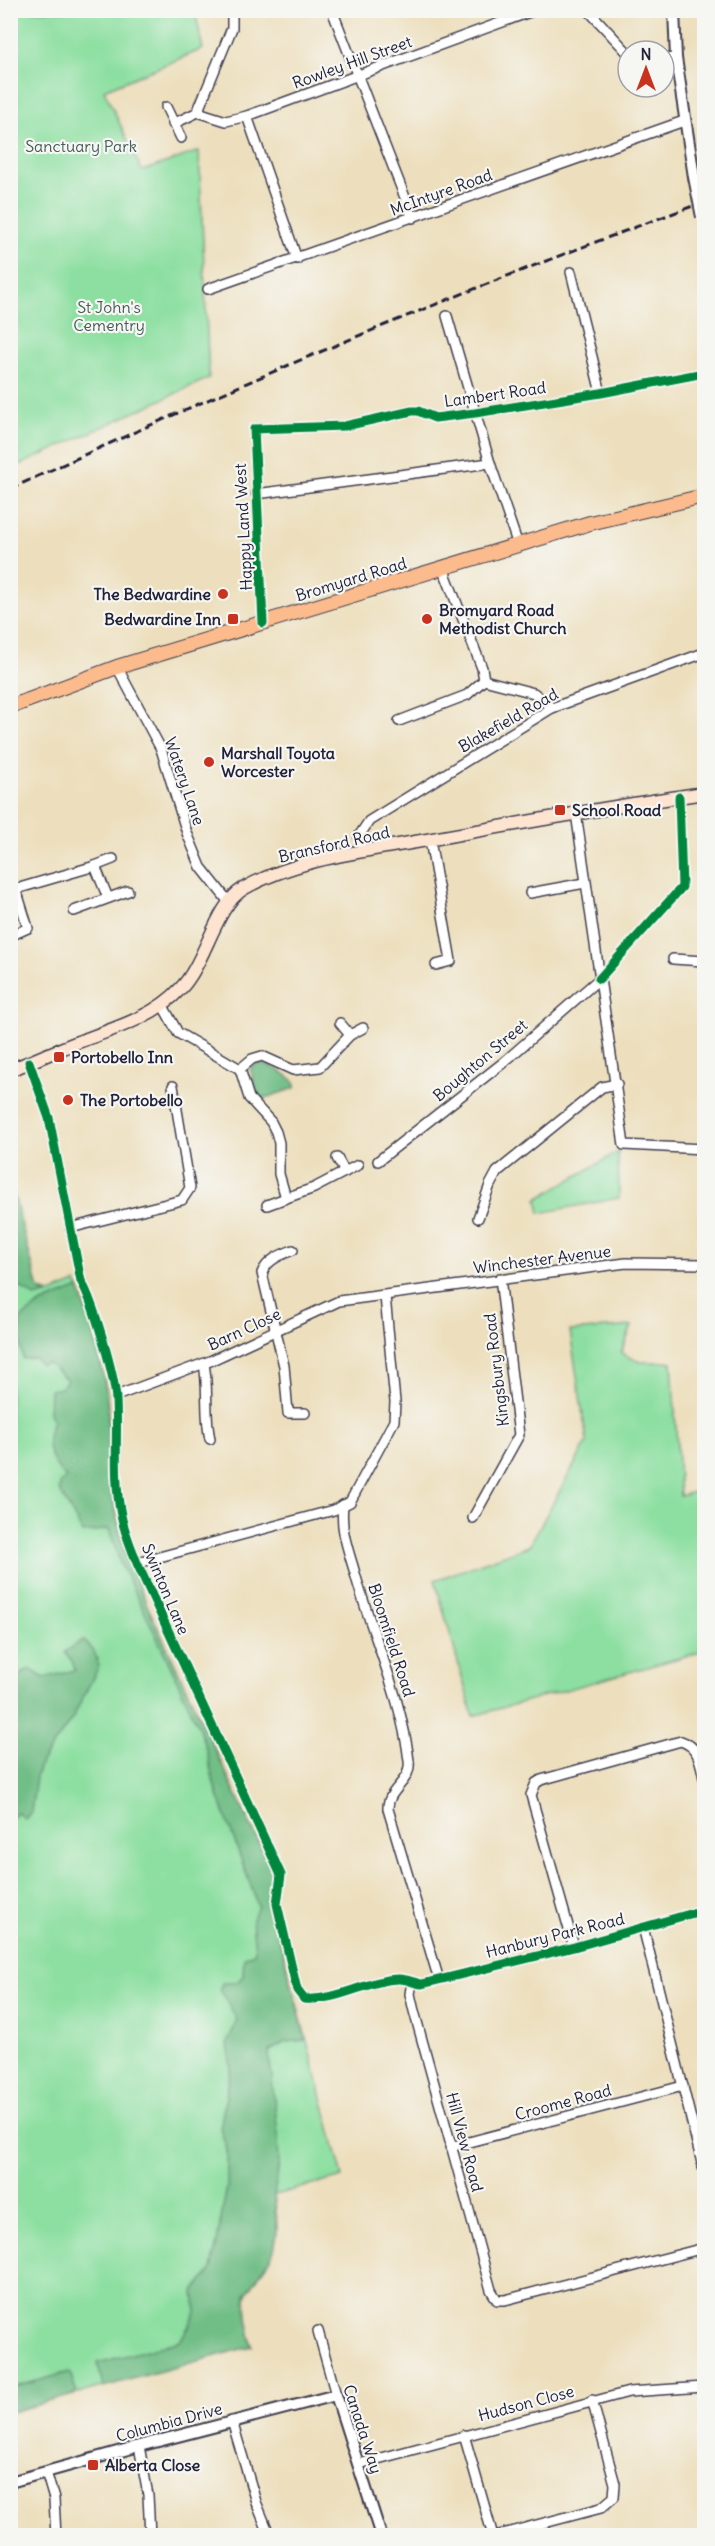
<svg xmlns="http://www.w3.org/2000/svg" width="715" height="2546" font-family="Delius,sans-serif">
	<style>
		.green { fill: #8cdfa0; stroke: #57806e; stroke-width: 1.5 }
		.forest { fill: #71be86; stroke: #4a7060; stroke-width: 1.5 }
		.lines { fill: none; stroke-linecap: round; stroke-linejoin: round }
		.minor-casing { stroke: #403e4e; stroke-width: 12 }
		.tertiary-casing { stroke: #403e4e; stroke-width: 14 }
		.secondary-casing { stroke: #403e4e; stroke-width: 15 }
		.primary-casing { stroke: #403e4e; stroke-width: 16 }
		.minor { stroke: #fff; stroke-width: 9 }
		.tertiary { stroke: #fff; stroke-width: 10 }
		.secondary { stroke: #fde4d1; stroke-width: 12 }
		.primary { stroke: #fbbb8d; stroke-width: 14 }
		.rail { stroke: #22223b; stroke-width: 3; stroke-dasharray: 9 4.5; stroke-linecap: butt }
		.tertiary-bridge-casing { stroke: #403e4e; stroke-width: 14; stroke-linecap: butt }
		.tertiary-bridge { stroke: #fff; stroke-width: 10 }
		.cycleway-casing { stroke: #f6f6f2; stroke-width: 13 }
		.cycleway { stroke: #00873e; stroke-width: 9 }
		.poi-dot { fill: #c8321e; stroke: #f6f6f2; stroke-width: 2 }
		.labels { text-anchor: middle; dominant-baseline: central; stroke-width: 4.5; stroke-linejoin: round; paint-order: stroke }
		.street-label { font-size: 16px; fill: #22223b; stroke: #f6f6f2 }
		.park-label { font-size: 16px; fill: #425b59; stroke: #f6f6f2 }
		.poi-label { font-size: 16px; font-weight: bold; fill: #22223b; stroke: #f6f6f2; text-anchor: start }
	</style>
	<rect width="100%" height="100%" fill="#f6f6f2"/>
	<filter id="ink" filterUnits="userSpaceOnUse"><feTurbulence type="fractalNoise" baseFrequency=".0167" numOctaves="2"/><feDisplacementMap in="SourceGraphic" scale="12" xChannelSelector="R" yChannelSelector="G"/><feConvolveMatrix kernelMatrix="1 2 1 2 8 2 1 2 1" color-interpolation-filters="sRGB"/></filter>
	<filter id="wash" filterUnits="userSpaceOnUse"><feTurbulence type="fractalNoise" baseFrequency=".008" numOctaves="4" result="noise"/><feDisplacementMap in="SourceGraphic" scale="24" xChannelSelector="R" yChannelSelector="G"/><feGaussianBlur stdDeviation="1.35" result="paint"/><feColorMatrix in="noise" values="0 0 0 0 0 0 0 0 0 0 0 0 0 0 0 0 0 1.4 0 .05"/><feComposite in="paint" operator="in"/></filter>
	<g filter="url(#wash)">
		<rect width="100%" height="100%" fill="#eddfbd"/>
		<!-- green -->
		<g class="green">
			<polygon points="10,11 195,11 203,49 104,90 142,171 199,151 209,378 11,469"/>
			<polygon points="618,1152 619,1198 540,1213 537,1199"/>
			<path d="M10,1185L39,1290L51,1293L76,1283L79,1288L96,1340L107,1394L111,1488L123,1546L146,1603L275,1877L271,1906L343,2177L274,2195C278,2219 280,2246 265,2268C259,2276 249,2284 247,2295C243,2310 250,2331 252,2346L11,2412Z"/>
			<polygon points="632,1326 621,1353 640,1362 672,1362 680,1496 704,1489 704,1651 473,1716 435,1580 529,1546 587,1442 570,1331"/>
		</g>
		<!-- forest -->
		<g class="forest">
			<path d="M259,1063C274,1066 284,1072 295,1082V1088L259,1100L250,1068Z"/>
			<polygon points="11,1185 39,1290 47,1294 35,1297 20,1287 11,1289"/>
			<path d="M79,1288L96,1340L107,1394L111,1488L123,1546L146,1603L275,1877L271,1906L306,2040L285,2042L269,2052L278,2134L279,2164L274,2195L277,2231L274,2250L268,2262L246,2295L247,2318L252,2346L103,2387L98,2363L180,2341L196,2313L194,2292L212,2269L227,2186V2149L220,2129L231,2068L227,2044L237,2020L220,1989L222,1983H236L243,1976L244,1958L255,1952L252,1920L258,1906L214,1784L207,1752L199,1728L152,1627L121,1565L109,1529L83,1533L59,1490L60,1483L66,1478C50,1461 42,1444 53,1421L49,1413L50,1390L61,1388L67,1380L48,1363L40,1365L35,1358L23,1359L19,1338L20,1319L42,1303Z"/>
			<polygon points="83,1640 94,1651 99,1666 72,1719 41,1762 36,1777 31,1812 25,1819 18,1813 11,1818 11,1681 30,1669 44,1678 75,1670 72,1661 65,1652"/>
			<polygon points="70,2372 77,2394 11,2412 11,2388"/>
		</g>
	</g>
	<g filter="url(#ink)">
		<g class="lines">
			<defs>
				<g id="minor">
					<polyline points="232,10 232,28 199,108 201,113 226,121 247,116 535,10"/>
					<polyline points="332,10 413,218"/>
					<polyline points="588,10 628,53"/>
					<polyline points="664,59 676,58"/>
					<polyline points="166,107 181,138"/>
					<polyline points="247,116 297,259"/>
					<polyline points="173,124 200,111"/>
					<polyline points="571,272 601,393"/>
					<polyline points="208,289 684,121"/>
					<polyline points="447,316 490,463 518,545"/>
					<polyline points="256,494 490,463"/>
					<polyline points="443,568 482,668 484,680 534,693 552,708"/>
					<polyline points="263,623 254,429 345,426 412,411 418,411 435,418 475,413 601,393 704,373"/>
					<polyline points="117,667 161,749 187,833 201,867 228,901"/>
					<polyline points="399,721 467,695 484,680"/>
					<polyline points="576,813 624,1145 704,1149"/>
					<polyline points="430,840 451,961 436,965"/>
					<polyline points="363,852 359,836 369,821 552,708 704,653"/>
					<polyline points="95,866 113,859"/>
					<polyline points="530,893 585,883"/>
					<polyline points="74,911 128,891"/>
					<polyline points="10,936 28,928 16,889 95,866 108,898"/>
					<polyline points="673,959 704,961"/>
					<polyline points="163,1006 178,1033 240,1069 249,1098 271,1122 276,1132 279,1143 279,1174 286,1198 314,1188 358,1165"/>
					<polyline points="340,1023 350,1035"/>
					<path d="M29,1062L49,1118L81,1281C93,1301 115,1376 116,1400C118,1438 113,1477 121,1515C124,1531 131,1547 137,1563L281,1875L277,1904L297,1990L304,1999C336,2002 370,1979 399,1979C407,1979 414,1983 422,1984L574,1947L704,1910"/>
					<polyline points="240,1069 252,1059 262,1056 293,1070 320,1067 350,1035 363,1028"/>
					<polyline points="337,1158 345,1172"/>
					<polyline points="378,1161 504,1062 599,979"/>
					<polyline points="267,1205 286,1198"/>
					<polyline points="478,1218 490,1185 497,1172 602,1087 617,1084"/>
					<polyline points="70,1228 182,1200 190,1188 173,1086"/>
					<path d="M293,1250C280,1255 267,1260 262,1273L284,1366L288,1413H305"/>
					<path d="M204,1364C209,1389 204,1413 210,1439"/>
					<polyline points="116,1396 210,1361 339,1301 626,1263 704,1264"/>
					<path d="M343,1505C340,1532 349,1551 356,1577C373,1637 402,1698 409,1761C412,1782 387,1789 388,1809L439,1980"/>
					<polyline points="473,1518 519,1435 500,1278"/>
					<polyline points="137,1563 334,1510 350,1502 394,1421 395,1402 385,1296"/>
					<polyline points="643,1927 704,2171"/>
					<path d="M574,1947L531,1795L536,1783L541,1780L681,1741C699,1747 700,1761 704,1778"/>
					<polyline points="412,1982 410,1994 414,2011 491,2290 497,2300 505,2300 704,2248"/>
					<polyline points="450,2147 683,2086"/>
					<polyline points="318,2331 336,2395"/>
					<polyline points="232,2421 256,2502 270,2536"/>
					<polyline points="464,2435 493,2536"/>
					<polyline points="139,2446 148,2495 150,2536"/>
					<polyline points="359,2464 629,2392 704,2387"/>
					<polyline points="46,2472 54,2499 56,2536"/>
					<polyline points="495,2536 601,2508 614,2497 615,2484 592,2400"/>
				</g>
				<g id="tertiary">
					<polyline points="674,10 676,58 694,177"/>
					<polyline points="10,2482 139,2446 336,2395 381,2536"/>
				</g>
				<path id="secondary" d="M10,1070C33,1061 55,1051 78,1042C113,1029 155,1017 181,988C205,963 216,905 243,889C297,858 366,851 427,840C519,823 611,807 704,793"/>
				<polyline id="primary" points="10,707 117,667 590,523 704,496"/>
			</defs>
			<!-- minor casing -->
			<use href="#minor" class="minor-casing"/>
			<!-- tertiary casing -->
			<use href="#tertiary" class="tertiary-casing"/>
			<!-- secondary casing -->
			<use href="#secondary" class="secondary-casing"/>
			<!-- primary casing -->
			<use href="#primary" class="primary-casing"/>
			<!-- minor -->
			<use href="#minor" class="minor"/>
			<!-- tertiary -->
			<use href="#tertiary" class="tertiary"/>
			<!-- secondary -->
			<use href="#secondary" class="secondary"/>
			<!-- primary -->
			<use href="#primary" class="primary"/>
			<!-- rail -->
			<path class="rail" d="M10,489C238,383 469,287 704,202"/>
			<defs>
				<polyline id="tertiary-bridge" points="694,177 702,217"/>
			</defs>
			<!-- tertiary-bridge casing -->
			<use href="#tertiary-bridge" class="tertiary-bridge-casing"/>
			<!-- tertiary-bridge -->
			<use href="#tertiary-bridge" class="tertiary-bridge"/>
			<defs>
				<g id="cycleway">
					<polyline points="263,623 254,429 345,426 412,411 418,411 435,418 475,413 601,393 704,373"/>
					<polyline points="599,979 682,887 679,797"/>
					<path d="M29,1062L49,1118L81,1281C93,1301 115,1376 116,1400C118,1438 113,1477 121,1515C124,1531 131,1547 137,1563L281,1875L277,1904L297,1990L304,1999C336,2002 370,1979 399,1979C407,1979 414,1983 422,1984L574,1947L704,1910"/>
				</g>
			</defs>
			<!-- cycleway casing -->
			<use href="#cycleway" class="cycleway-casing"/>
			<!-- cycleway -->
			<use href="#cycleway" class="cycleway"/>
		</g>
	</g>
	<!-- markers -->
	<g class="poi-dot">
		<circle cx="223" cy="594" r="6"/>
		<rect x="227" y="613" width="12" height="12" rx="3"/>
		<circle cx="427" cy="619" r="6"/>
		<circle cx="209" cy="762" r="6"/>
		<rect x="554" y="804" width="12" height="12" rx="3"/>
		<rect x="53" y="1051" width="12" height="12" rx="3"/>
		<circle cx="68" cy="1100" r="6"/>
		<rect x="87" y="2459" width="12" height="12" rx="3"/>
	</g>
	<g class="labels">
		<!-- street labels -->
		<g class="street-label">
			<text transform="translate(352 62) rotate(-20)">Rowley Hill Street</text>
			<text transform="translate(441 192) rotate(-20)">McIntyre Road</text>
			<text transform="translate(495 394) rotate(-8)">Lambert Road</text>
			<text transform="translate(243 527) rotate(-93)">Happy Land West</text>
			<text transform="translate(351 579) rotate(-17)">Bromyard Road</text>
			<text transform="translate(508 720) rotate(-30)">Blakefield Road</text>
			<text transform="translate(185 781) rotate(71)">Watery Lane</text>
			<text transform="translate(334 844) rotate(-13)">Bransford Road</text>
			<text transform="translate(480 1060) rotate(-40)">Boughton Street</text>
			<text transform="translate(542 1259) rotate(-7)">Winchester Avenue</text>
			<text transform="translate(244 1329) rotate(-25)">Barn Close</text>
			<text transform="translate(496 1370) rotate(-97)">Kingsbury Road</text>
			<text transform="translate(166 1589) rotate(67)">Swinton Lane</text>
			<text transform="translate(392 1640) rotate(72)">Bloomfield Road</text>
			<text transform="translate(555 1935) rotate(-14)">Hanbury Park Road</text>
			<text transform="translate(563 2102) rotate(-15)">Croome Road</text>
			<text transform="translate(465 2142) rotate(75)">Hill View Road</text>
			<text transform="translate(526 2403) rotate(-15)">Hudson Close</text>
			<text transform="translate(169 2422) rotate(-15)">Columbia Drive</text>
			<text transform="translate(363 2429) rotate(72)">Canada Way</text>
		</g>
		<!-- park labels -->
		<g class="park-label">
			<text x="81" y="146">Sanctuary Park</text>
			<text x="109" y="307">St John's<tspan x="109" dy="18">Cementry</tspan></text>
		</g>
		<!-- poi labels -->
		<g class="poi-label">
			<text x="211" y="594" text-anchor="end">The Bedwardine</text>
			<text x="439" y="610">Bromyard Road<tspan x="439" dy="18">Methodist Church</tspan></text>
			<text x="221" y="619" text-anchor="end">Bedwardine Inn</text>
			<text x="221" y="753">Marshall Toyota<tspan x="221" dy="18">Worcester</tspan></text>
			<text x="572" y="810">School Road</text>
			<text x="71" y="1057">Portobello Inn</text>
			<text x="80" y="1100">The Portobello</text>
			<text x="105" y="2465">Alberta Close</text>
		</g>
	</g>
	<!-- margin -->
	<rect width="715" height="2546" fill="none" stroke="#f6f6f2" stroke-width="36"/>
	<!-- north arrow -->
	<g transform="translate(646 69)"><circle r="28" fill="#f6f6f2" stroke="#a1a1a9" stroke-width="1.5"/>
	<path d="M0-4.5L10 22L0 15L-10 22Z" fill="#c8321e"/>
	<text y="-9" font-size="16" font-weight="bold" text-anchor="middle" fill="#22223b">N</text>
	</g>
</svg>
